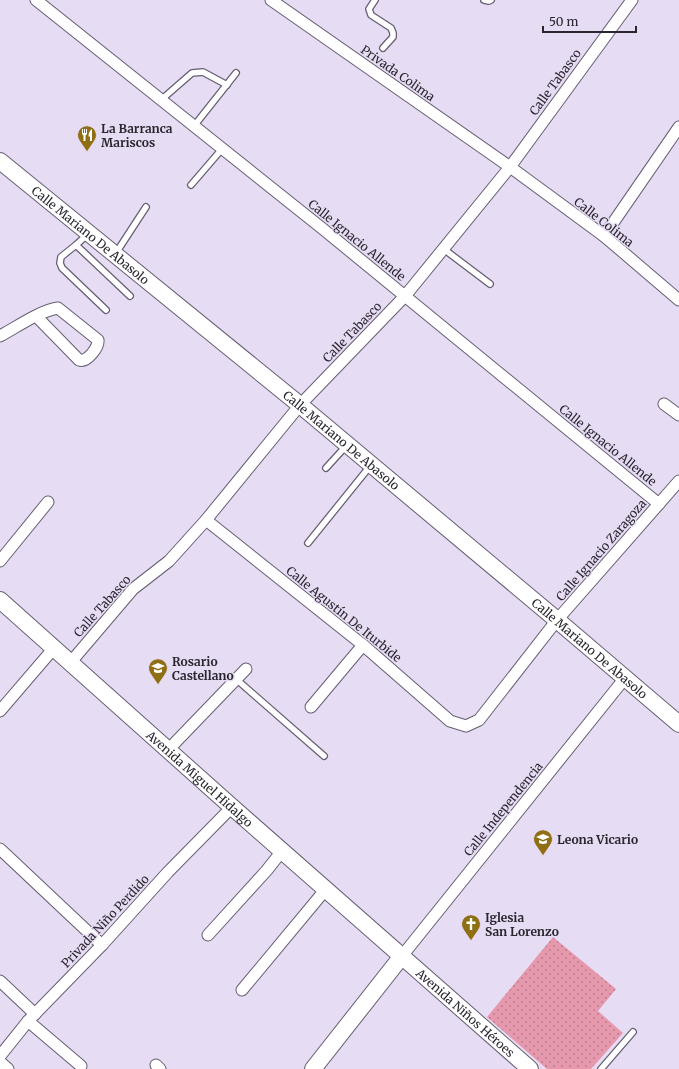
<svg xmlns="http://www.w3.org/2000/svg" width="679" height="1069" font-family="Merriweather,serif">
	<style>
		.park { fill: url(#park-dots) }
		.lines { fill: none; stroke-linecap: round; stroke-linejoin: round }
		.lane-casing { stroke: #675e72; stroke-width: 8 }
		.street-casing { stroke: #675e72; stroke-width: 13 }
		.secondary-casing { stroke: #675e72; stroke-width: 18 }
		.lane { stroke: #fff; stroke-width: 5.5 }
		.street { stroke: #fff; stroke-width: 11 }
		.secondary { stroke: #fff; stroke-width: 16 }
		.labels { text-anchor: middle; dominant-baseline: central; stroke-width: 3; stroke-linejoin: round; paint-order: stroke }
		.street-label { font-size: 12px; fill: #2a262f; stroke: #e6dcf3 }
		.poi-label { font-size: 12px; font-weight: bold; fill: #2a262f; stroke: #e6dcf3; text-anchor: start }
	</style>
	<defs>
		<pattern id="park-dots" width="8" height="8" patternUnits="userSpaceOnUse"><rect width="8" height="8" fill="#e698ad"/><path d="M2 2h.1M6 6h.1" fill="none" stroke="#bb7c8d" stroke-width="1.8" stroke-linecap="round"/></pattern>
	</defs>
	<rect width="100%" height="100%" fill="#e6dcf3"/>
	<!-- park -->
	<polygon class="park" points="553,937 616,989 598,1011 623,1033 591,1069 547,1069 487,1017"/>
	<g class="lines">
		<defs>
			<g id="lane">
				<polyline points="375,0 369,9 371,15 391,28 393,33 393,37 383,48"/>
				<polyline points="484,0 489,1 491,0"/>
				<polyline points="161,100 192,73 203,72 227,85"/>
				<polyline points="194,126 236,73"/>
				<polyline points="191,185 222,149"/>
				<polyline points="88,234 76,245 130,296"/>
				<polyline points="76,245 61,257 60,263 62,268 106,310"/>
				<polyline points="444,248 449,253 490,284"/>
				<polyline points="116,253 146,207"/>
				<polyline points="326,468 347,445"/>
				<polyline points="308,543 371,465"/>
				<polyline points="236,679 324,756"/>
				<polyline points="601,1069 633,1032"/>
			</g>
			<g id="street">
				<polyline points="36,0 323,229 659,504"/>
				<polyline points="271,0 510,167 604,236 679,300"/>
				<polyline points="604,236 679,127"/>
				<path d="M0,336C17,327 39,311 58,308L98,340C99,347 87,363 79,360L36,316"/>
				<polyline points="664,404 679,415"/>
				<polyline points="206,520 363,645 450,721 466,726 479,720 557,620 679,481"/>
				<polyline points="0,561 48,502"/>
				<polyline points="70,663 133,589 169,561 206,520 300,405 405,296 510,167 632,0"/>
				<polyline points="311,707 363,645"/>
				<polyline points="0,711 54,648"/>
				<polyline points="168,750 246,669"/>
				<polyline points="0,849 102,945"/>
				<polyline points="208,935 267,870 282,851"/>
				<polyline points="402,956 625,678"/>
				<polyline points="0,981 35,1014"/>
				<polyline points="242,990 326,889"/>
				<polyline points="28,1021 81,1066"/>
				<polyline points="0,1056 28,1021 102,945 168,872 232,807"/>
				<polyline points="0,1062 8,1069"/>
				<polyline points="156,1065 160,1069"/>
			</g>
			<g id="secondary">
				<path id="s1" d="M0,161L300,405L557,620L679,724"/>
				<path id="s2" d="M0,600L232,807L530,1069"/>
				<polyline points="313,1069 402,956"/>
			</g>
		</defs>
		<!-- lane casing -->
		<use href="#lane" class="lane-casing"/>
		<!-- street casing -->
		<use href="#street" class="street-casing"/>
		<!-- secondary casing -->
		<use href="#secondary" class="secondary-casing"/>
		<!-- lane -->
		<use href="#lane" class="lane"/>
		<!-- street -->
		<use href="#street" class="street"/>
		<!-- secondary -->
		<use href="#secondary" class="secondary"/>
	</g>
	<!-- icons -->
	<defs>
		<symbol id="restaurant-pin" viewBox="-11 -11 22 30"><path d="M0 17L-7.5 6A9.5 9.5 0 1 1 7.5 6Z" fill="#906e14" stroke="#e6dcf3"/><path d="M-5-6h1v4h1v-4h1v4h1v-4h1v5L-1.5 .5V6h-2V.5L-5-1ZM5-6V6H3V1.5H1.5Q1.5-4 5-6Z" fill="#fff"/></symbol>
		<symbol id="school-pin" viewBox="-11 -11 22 30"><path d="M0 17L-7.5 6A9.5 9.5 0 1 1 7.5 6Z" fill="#906e14" stroke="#e6dcf3"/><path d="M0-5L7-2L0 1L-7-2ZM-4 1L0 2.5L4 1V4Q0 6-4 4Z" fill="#fff"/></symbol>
		<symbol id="church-pin" viewBox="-11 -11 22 30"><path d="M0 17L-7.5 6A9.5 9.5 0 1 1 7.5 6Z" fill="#906e14" stroke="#e6dcf3"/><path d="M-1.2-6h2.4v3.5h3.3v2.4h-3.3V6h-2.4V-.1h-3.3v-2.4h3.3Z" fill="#fff"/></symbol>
	</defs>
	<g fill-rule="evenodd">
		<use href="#restaurant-pin" x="76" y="124" width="22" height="30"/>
		<use href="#school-pin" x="147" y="657" width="22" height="30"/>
		<use href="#school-pin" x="532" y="828" width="22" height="30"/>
		<use href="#church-pin" x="460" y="913" width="22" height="30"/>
	</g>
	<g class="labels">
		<!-- street labels -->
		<g class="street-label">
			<text transform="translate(398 73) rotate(35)">Privada Colima</text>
			<text transform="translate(555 82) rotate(-54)">Calle Tabasco</text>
			<text transform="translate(604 222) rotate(38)">Calle Colima</text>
			<text stroke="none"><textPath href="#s1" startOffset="117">Calle Mariano De Abasolo</textPath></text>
			<text transform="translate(357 240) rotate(39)">Calle Ignacio Allende</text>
			<text transform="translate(352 332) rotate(-46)">Calle Tabasco</text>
			<text stroke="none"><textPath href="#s1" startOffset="441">Calle Mariano De Abasolo</textPath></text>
			<text transform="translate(608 445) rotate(39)">Calle Ignacio Allende</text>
			<text transform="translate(601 550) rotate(-49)">Calle Ignacio Zaragoza</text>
			<text transform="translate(102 606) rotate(-48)">Calle Tabasco</text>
			<text transform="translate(344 614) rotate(39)">Calle Agustín De Iturbide</text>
			<text stroke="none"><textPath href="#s1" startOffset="765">Calle Mariano De Abasolo</textPath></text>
			<text stroke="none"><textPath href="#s2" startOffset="268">Avenida Miguel Hidalgo</textPath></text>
			<text transform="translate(503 809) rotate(-51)">Calle Independencia</text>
			<text transform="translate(105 921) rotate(-47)">Privada Niño Perdido</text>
			<text stroke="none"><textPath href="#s2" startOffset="622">Avenida Niños Héroes</textPath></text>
		</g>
		<!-- poi labels -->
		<g class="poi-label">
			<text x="101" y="128">La Barranca<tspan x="101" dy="14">Mariscos</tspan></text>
			<text x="172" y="661">Rosario<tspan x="172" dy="14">Castellano</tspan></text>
			<text x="557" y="839">Leona Vicario</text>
			<text x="485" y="917">Iglesia<tspan x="485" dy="14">San Lorenzo</tspan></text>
		</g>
	</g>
	<!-- scale -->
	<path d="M543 26v6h93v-6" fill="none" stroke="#2a262f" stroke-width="2"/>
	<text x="549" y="26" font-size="12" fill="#2a262f" stroke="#e6dcf3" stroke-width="3" paint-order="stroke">50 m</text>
</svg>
